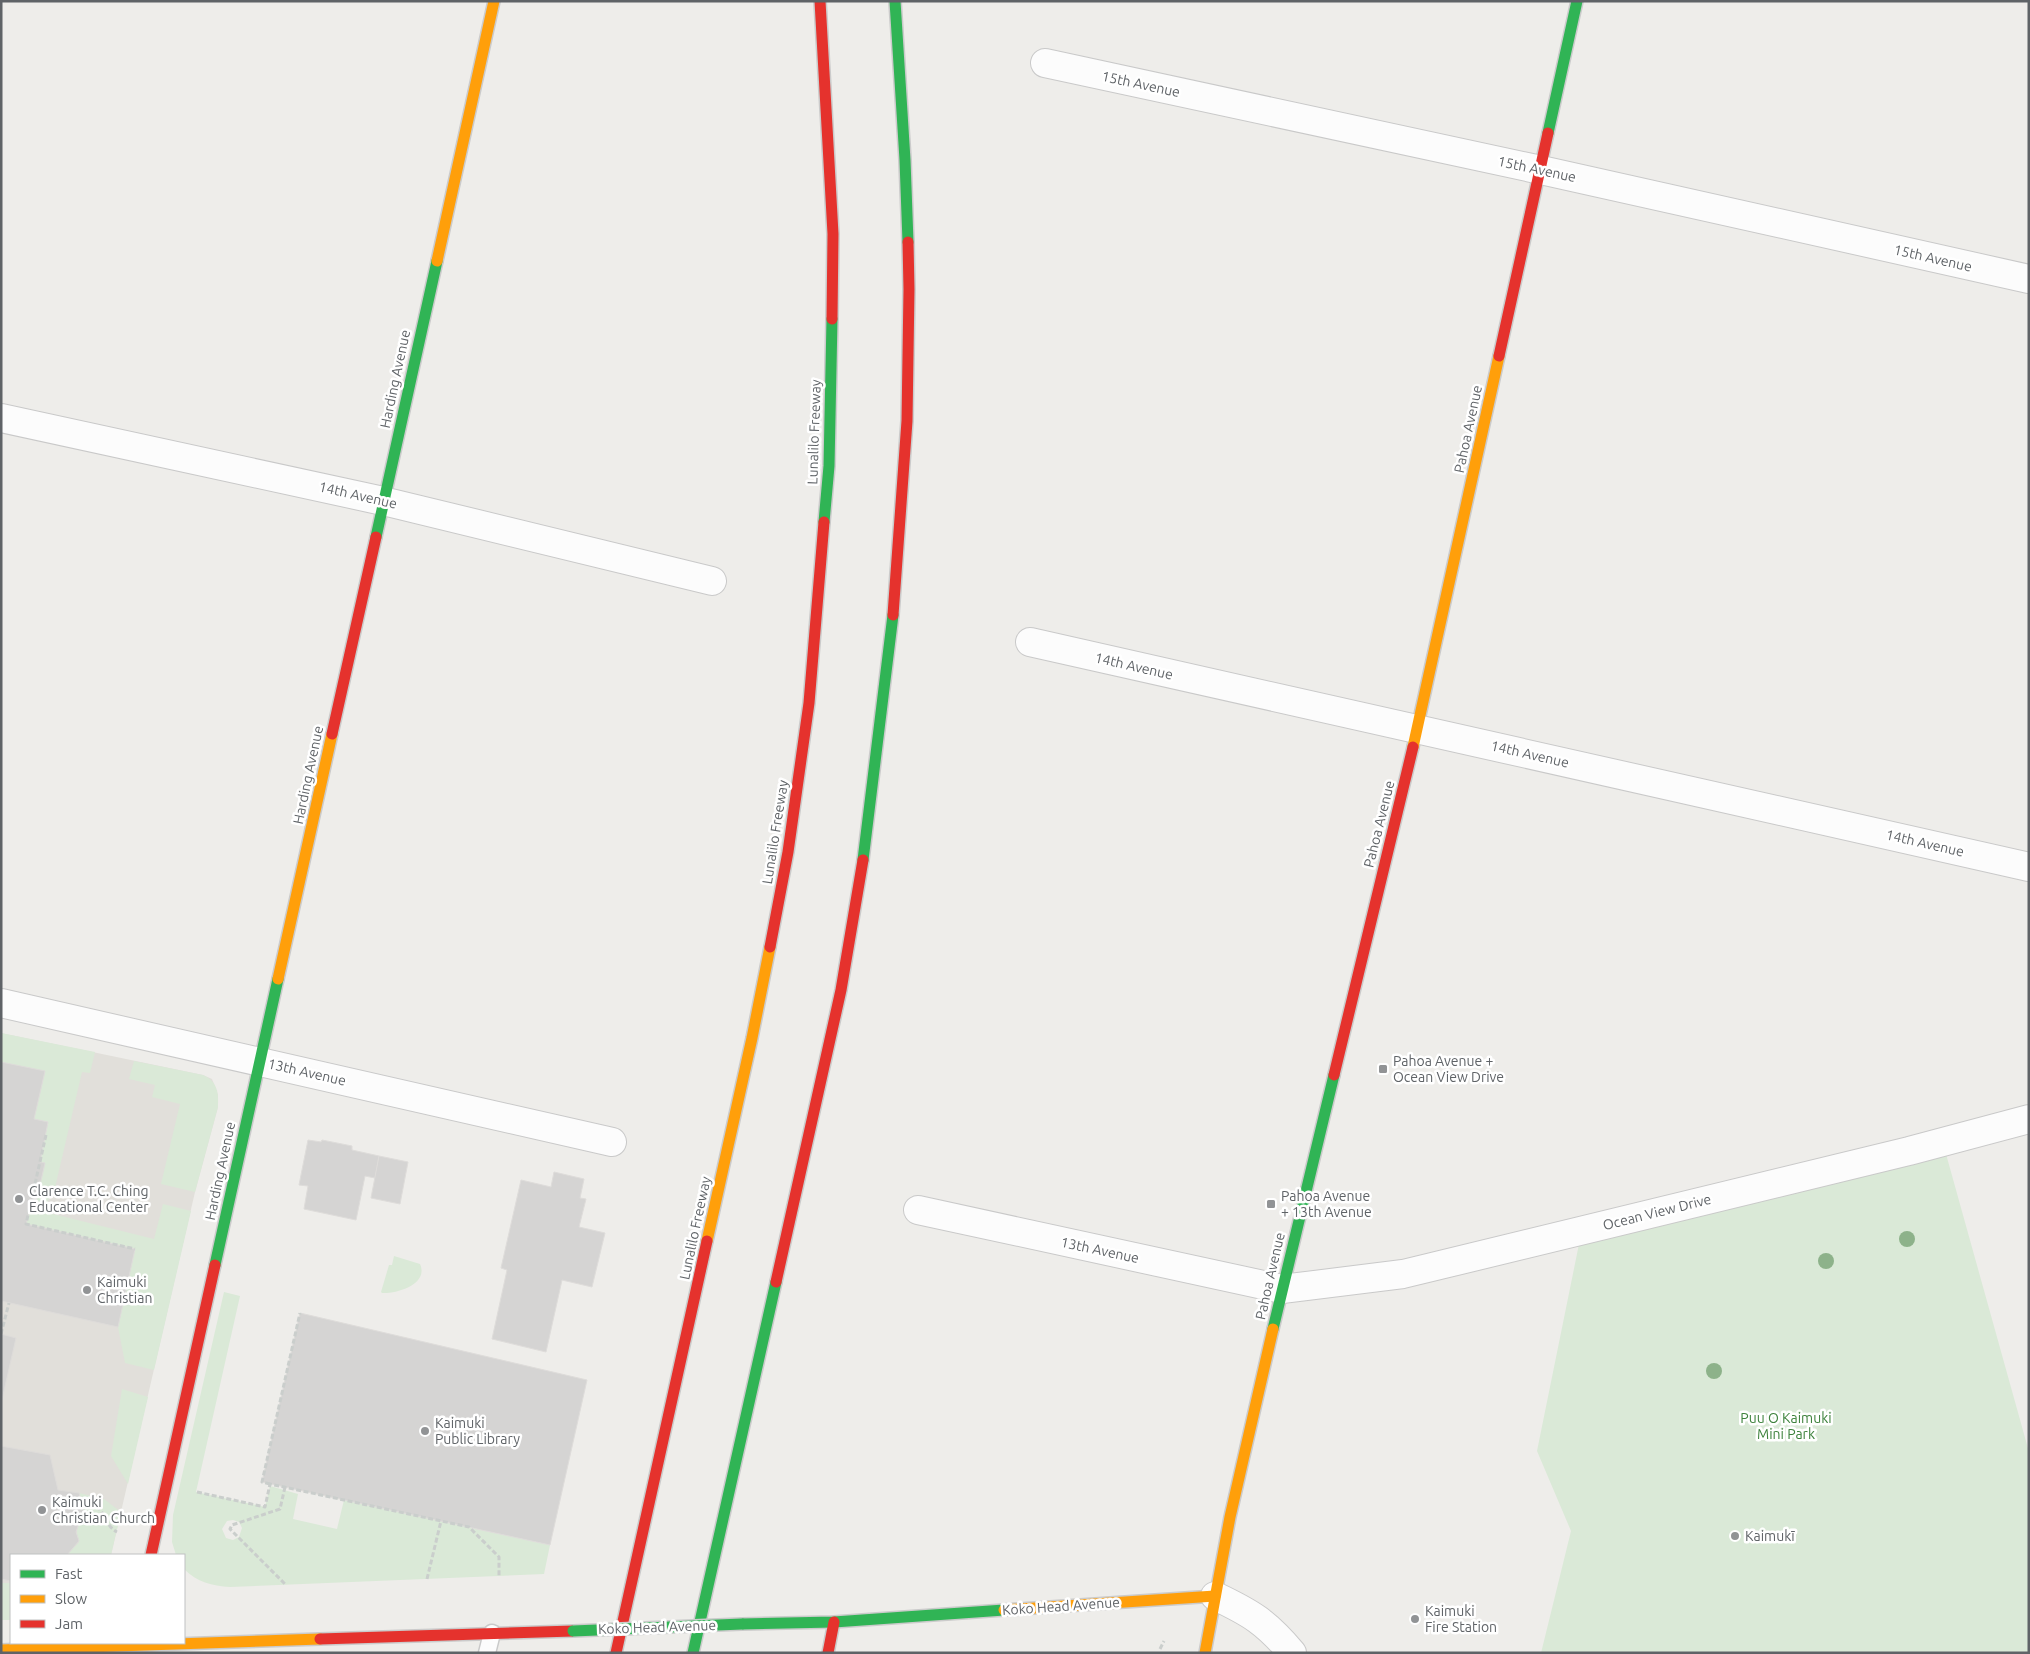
<svg xmlns="http://www.w3.org/2000/svg" width="2030" height="1654" font-family="Ubuntu,sans-serif">
	<style>
		.education { fill: #e1dfda }
		.green { fill: #dae9d7; fill-rule: evenodd }
		.building { fill: #d5d4d3; stroke: #dedcda }
		.lines { fill: none; stroke-linecap: round; stroke-linejoin: round }
		.lane-casing { stroke: #c9c9c9; stroke-width: 19 }
		.street-casing { stroke: #c9c9c9; stroke-width: 30 }
		.fast-casing { stroke: #cbcbcb; stroke-width: 14 }
		.slow-casing { stroke: #cbcbcb; stroke-width: 14 }
		.jam-casing { stroke: #cbcbcb; stroke-width: 14 }
		.path { stroke: #cacecc; stroke-width: 3; stroke-dasharray: 5 2.5; stroke-linecap: butt }
		.lane { stroke: #fcfcfc; stroke-width: 16 }
		.street { stroke: #fcfcfc; stroke-width: 28 }
		.fast { stroke: #30b455; stroke-width: 11 }
		.slow { stroke: #ff9f0a; stroke-width: 11 }
		.jam { stroke: #e5322d; stroke-width: 11 }
		.fast-bridge-casing { stroke: #cbcbcb; stroke-width: 14; stroke-linecap: butt }
		.fast-bridge { stroke: #30b455; stroke-width: 11 }
		.tree { fill: #8db28a }
		.poi-dot { fill: #919395; stroke: #fff; stroke-width: 2 }
		.labels { text-anchor: middle; dominant-baseline: central; stroke-width: 5; stroke-linejoin: round; paint-order: stroke }
		.street-label { font-size: 14px; fill: #5f6367; stroke: #fff }
		.poi-label { font-size: 14px; fill: #5f6367; stroke: #fff; text-anchor: start }
		.park-label { font-size: 14px; fill: #3d823c; stroke: #fff }
	</style>
	<rect width="100%" height="100%" fill="#eeedea"/>
	<!-- education -->
	<polygon class="education" points="1,1033 203,1075 212,1079 218,1095 218,1107 195,1192 111,1555 11,1555 11,1620 1,1620"/>
	<!-- green -->
	<g class="green">
		<polygon points="1,1033 95,1052 90,1073 82,1072 54,1192 50,1191 47,1206 49,1213 154,1239 163,1204 191,1211 154,1370 125,1363 118,1327 135,1249 26,1224 30,1210 34,1211 39,1188 40,1162 48,1122 34,1119 45,1072 1,1062"/>
		<path d="M134,1061L203,1075C217,1081 219,1092 218,1107L195,1192L161,1184L180,1104L152,1097L155,1085L129,1079Z"/>
		<polygon points="1946,1154 2029,1452 2029,1653 1541,1653 1571,1531 1537,1451 1579,1244"/>
		<path d="M394,1256L420,1264C429,1284 397,1294 382,1293L381,1292L389,1265H392Z"/>
		<path d="M224,1292L240,1296L196,1492L265,1507L270,1486L298,1494L293,1519L337,1529L344,1500L550,1545L544,1574L230,1587C212,1586 197,1582 184,1569V1555H176L172,1542L173,1515ZM233,1520L239,1522L242,1528L239,1537L233,1540L226,1538L222,1529L227,1521Z"/>
		<polygon points="122,1389 148,1397 128,1484 111,1456"/>
		<path d="M79,1493L104,1499L121,1512L111,1555H67L79,1542C75,1530 77,1525 85,1516Z"/>
		<rect x="1" y="1583" width="10" height="37"/>
	</g>
	<!-- building -->
	<g class="building">
		<polygon points="1,1062 45,1071 34,1119 48,1122 40,1162 45,1163 34,1211 30,1210 26,1224 135,1249 118,1327 1,1301"/>
		<polygon points="308,1140 321,1142 322,1140 352,1146 352,1150 379,1156 375,1178 365,1176 356,1220 304,1209 308,1186 299,1185"/>
		<polygon points="379,1156 408,1162 400,1204 371,1198"/>
		<polygon points="554,1172 584,1179 580,1198 586,1199 579,1227 605,1233 592,1287 562,1280 546,1352 492,1339 507,1270 501,1268 521,1180 551,1187"/>
		<polygon points="300,1313 587,1380 550,1545 262,1482"/>
		<polygon points="1,1334 16,1338 1,1404"/>
		<polygon points="1,1446 50,1455 58,1490 79,1493 85,1516 79,1523 76,1532 79,1541 67,1555 11,1555 11,1581 1,1579"/>
	</g>
	<g class="lines">
		<defs>
			<polyline id="lane" points="487,1653 492,1633"/>
			<g id="street">
				<polyline points="1045,63 1541,170 2029,279"/>
				<polyline points="1,418 383,501 712,581"/>
				<polyline points="1030,642 2029,867"/>
				<polyline points="1,1003 612,1142"/>
				<polyline points="918,1210 1282,1289 1403,1274 1909,1151 2029,1119"/>
				<path d="M1215,1596C1251,1613 1266,1622 1292,1653"/>
			</g>
			<g id="fast">
				<polyline points="895,1 905,160 908,242"/>
				<polyline points="1548,133 1577,1"/>
				<polyline points="824,522 829,466 832,319"/>
				<polyline points="376,537 437,261"/>
				<polyline points="863,860 893,615"/>
				<polyline points="215,1265 278,979"/>
				<polyline points="1273,1329 1334,1075"/>
				<polyline points="742,1624 834,1622 1004,1610"/>
				<polyline points="693,1653 776,1282"/>
			</g>
			<g id="slow">
				<polyline points="437,261 494,1"/>
				<polyline points="1413,747 1499,356"/>
				<polyline points="278,979 332,734"/>
				<polyline points="707,1241 752,1038 770,947"/>
				<polyline points="1004,1610 1215,1596"/>
				<polyline points="1,1650 320,1639"/>
				<polyline points="1205,1653 1230,1517 1273,1329"/>
			</g>
			<g id="jam">
				<polyline points="820,1 833,234 832,319"/>
				<polyline points="1499,356 1548,133"/>
				<polyline points="893,615 907,421 909,289 908,242"/>
				<polyline points="332,734 376,537"/>
				<polyline points="770,947 788,852 809,703 824,522"/>
				<polyline points="1334,1075 1413,747"/>
				<polyline points="776,1282 841,990 863,860"/>
				<polyline points="151,1555 215,1265"/>
				<polyline points="320,1639 573,1631"/>
				<polyline points="616,1653 707,1241"/>
				<polyline points="828,1653 834,1622"/>
			</g>
		</defs>
		<!-- lane casing -->
		<use href="#lane" class="lane-casing"/>
		<!-- street casing -->
		<use href="#street" class="street-casing"/>
		<!-- fast casing -->
		<use href="#fast" class="fast-casing"/>
		<!-- slow casing -->
		<use href="#slow" class="slow-casing"/>
		<!-- jam casing -->
		<use href="#jam" class="jam-casing"/>
		<!-- path -->
		<g class="path">
			<polyline points="46,1135 26,1224 135,1249"/>
			<polyline points="39,1188 54,1192"/>
			<polyline points="1,1334 9,1303"/>
			<polyline points="270,1484 262,1482 300,1313"/>
			<polyline points="285,1487 280,1509 232,1525 230,1529 285,1584"/>
			<polyline points="197,1492 265,1507 270,1484 469,1527 499,1557 499,1576"/>
			<path d="M82,1504C106,1500 102,1525 117,1532"/>
			<polyline points="427,1579 441,1521"/>
			<polyline points="1160,1649 1164,1641"/>
		</g>
		<!-- lane -->
		<use href="#lane" class="lane"/>
		<!-- street -->
		<use href="#street" class="street"/>
		<!-- fast -->
		<use href="#fast" class="fast"/>
		<!-- slow -->
		<use href="#slow" class="slow"/>
		<!-- jam -->
		<use href="#jam" class="jam"/>
		<defs>
			<polyline id="fast-bridge" points="573,1631 742,1624"/>
		</defs>
		<!-- fast-bridge casing -->
		<use href="#fast-bridge" class="fast-bridge-casing"/>
		<!-- fast-bridge -->
		<use href="#fast-bridge" class="fast-bridge"/>
	</g>
	<!-- trees -->
	<g class="tree">
		<circle cx="1907" cy="1239" r="8"/>
		<circle cx="1826" cy="1261" r="8"/>
		<circle cx="1714" cy="1371" r="8"/>
	</g>
	<!-- markers -->
	<g class="poi-dot">
		<rect x="1378" y="1064" width="10" height="10" rx="2.5"/>
		<circle cx="19" cy="1199" r="5"/>
		<rect x="1266" y="1199" width="10" height="10" rx="2.5"/>
		<circle cx="87" cy="1290" r="5"/>
		<circle cx="425" cy="1431" r="5"/>
		<circle cx="42" cy="1510" r="5"/>
		<circle cx="1735" cy="1536" r="5"/>
		<circle cx="1415" cy="1619" r="5"/>
	</g>
	<g class="labels">
		<!-- street labels -->
		<g class="street-label">
			<text transform="translate(1141 84) rotate(12)">15th Avenue</text>
			<text transform="translate(1537 169) rotate(12)">15th Avenue</text>
			<text transform="translate(1933 258) rotate(13)">15th Avenue</text>
			<text transform="translate(395 379) rotate(-78)">Harding Avenue</text>
			<text transform="translate(1468 429) rotate(-78)">Pahoa Avenue</text>
			<text transform="translate(814 432) rotate(-88)">Lunalilo Freeway</text>
			<text transform="translate(358 495) rotate(13)">14th Avenue</text>
			<text transform="translate(1134 666) rotate(13)">14th Avenue</text>
			<text transform="translate(1530 754) rotate(13)">14th Avenue</text>
			<text transform="translate(308 775) rotate(-78)">Harding Avenue</text>
			<text transform="translate(1379 824) rotate(-76)">Pahoa Avenue</text>
			<text transform="translate(775 832) rotate(-81)">Lunalilo Freeway</text>
			<text transform="translate(1925 843) rotate(13)">14th Avenue</text>
			<text transform="translate(307 1072) rotate(13)">13th Avenue</text>
			<text transform="translate(220 1171) rotate(-78)">Harding Avenue</text>
			<text transform="translate(1657 1212) rotate(-14)">Ocean View Drive</text>
			<text transform="translate(695 1228) rotate(-78)">Lunalilo Freeway</text>
			<text transform="translate(1100 1250) rotate(12)">13th Avenue</text>
			<text transform="translate(1270 1276) rotate(-77)">Pahoa Avenue</text>
			<text transform="translate(1061 1606) rotate(-4)">Koko Head Avenue</text>
			<text transform="translate(657 1627) rotate(-2)">Koko Head Avenue</text>
		</g>
		<!-- poi labels -->
		<g class="poi-label">
			<text x="1393" y="1061">Pahoa Avenue +<tspan x="1393" dy="16">Ocean View Drive</tspan></text>
			<text x="29" y="1191">Clarence T.C. Ching<tspan x="29" dy="16">Educational Center</tspan></text>
			<text x="1281" y="1196">Pahoa Avenue<tspan x="1281" dy="16">+ 13th Avenue</tspan></text>
			<text x="97" y="1282">Kaimuki<tspan x="97" dy="16">Christian</tspan></text>
			<text x="435" y="1423">Kaimuki<tspan x="435" dy="16">Public Library</tspan></text>
			<text x="52" y="1502">Kaimuki<tspan x="52" dy="16">Christian Church</tspan></text>
			<text x="1745" y="1536">Kaimukī</text>
			<text x="1425" y="1611">Kaimuki<tspan x="1425" dy="16">Fire Station</tspan></text>
		</g>
		<!-- park labels -->
		<g class="park-label">
			<text x="1786" y="1418">Puu O Kaimuki<tspan x="1786" dy="16">Mini Park</tspan></text>
		</g>
	</g>
	<!-- border -->
	<rect width="2030" height="1654" fill="none" stroke="#5f6367" stroke-width="5"/>
	<!-- legend -->
	<rect x="10" y="1554" width="175" height="90" fill="#ffffff" stroke="#bfc1c2"/>
	<rect x="20" y="1570" width="25" height="8" fill="#30b455" stroke="#bfc1c2"/>
	<text x="55" y="1579" font-size="15" fill="#5f6367">Fast</text>
	<rect x="20" y="1595" width="25" height="8" fill="#ff9f0a" stroke="#bfc1c2"/>
	<text x="55" y="1604" font-size="15" fill="#5f6367">Slow</text>
	<rect x="20" y="1620" width="25" height="8" fill="#e5322d" stroke="#bfc1c2"/>
	<text x="55" y="1629" font-size="15" fill="#5f6367">Jam</text>
</svg>
